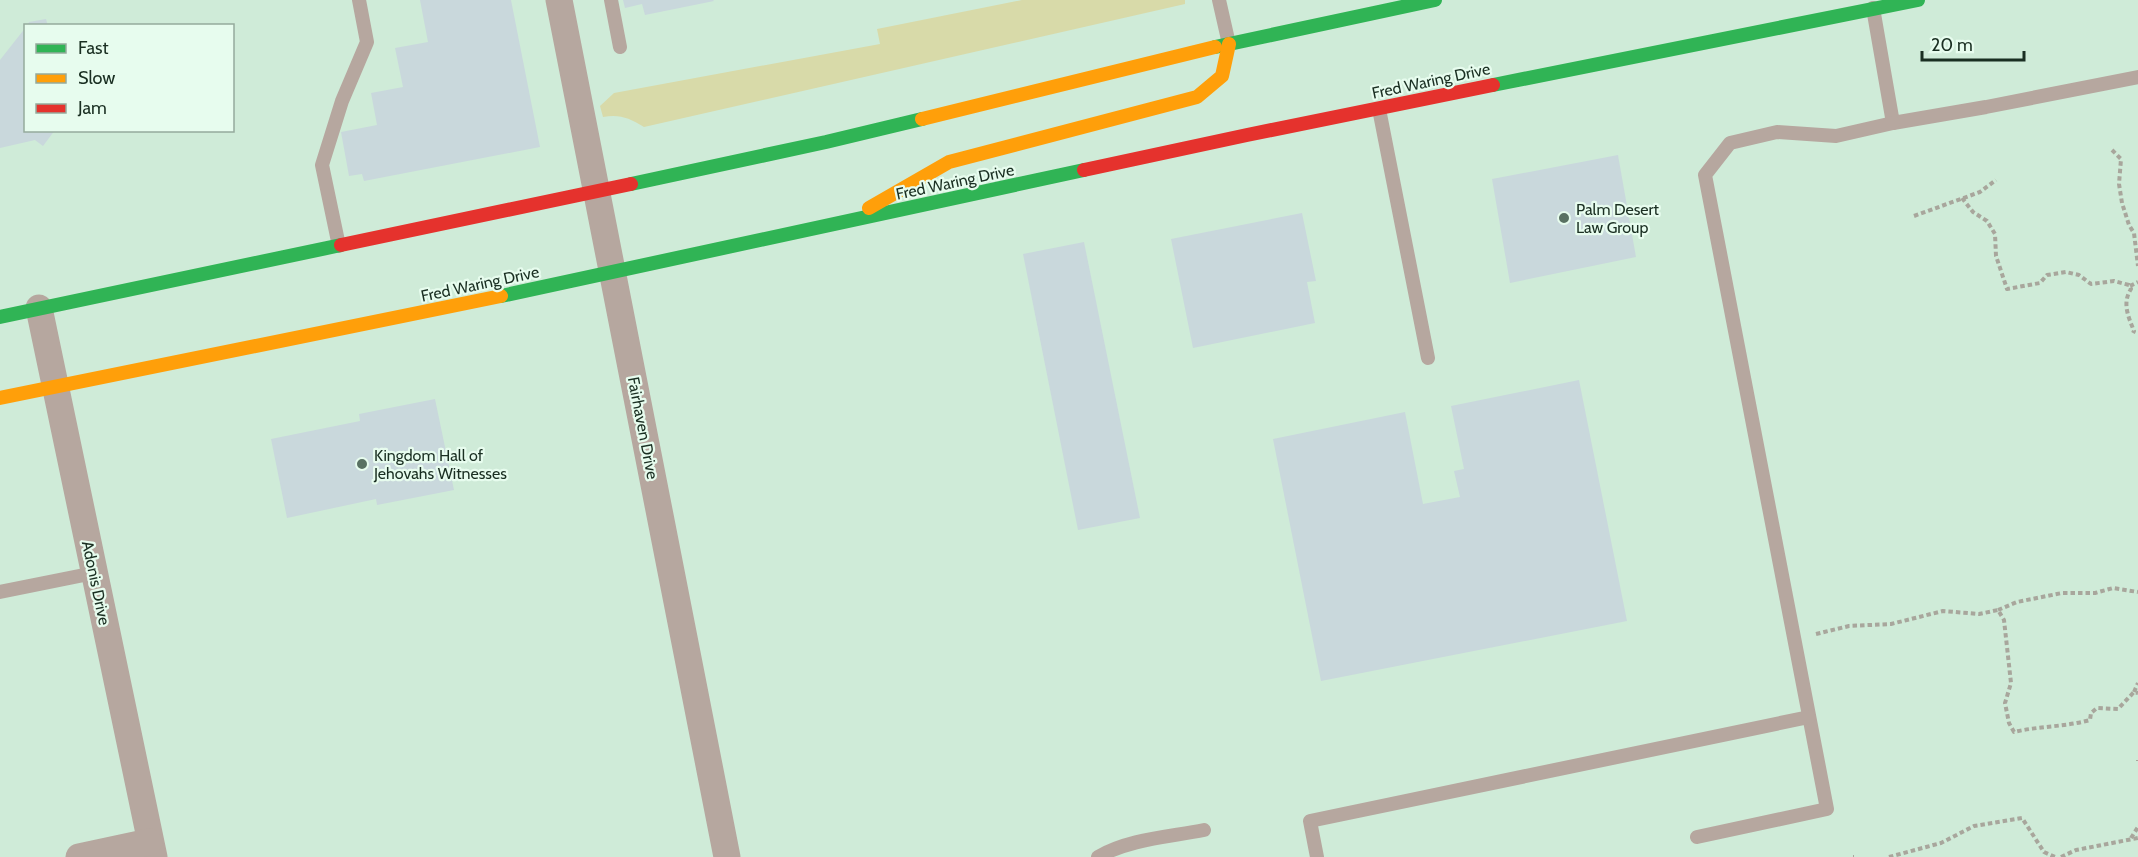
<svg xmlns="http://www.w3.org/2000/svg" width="2138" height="857" font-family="Cabin,sans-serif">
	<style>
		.green { fill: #d8daa9 }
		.building { fill: #c9d8dc }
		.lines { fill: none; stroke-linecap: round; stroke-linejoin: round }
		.path { stroke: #a8a69c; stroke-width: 4; stroke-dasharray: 4.5 3; stroke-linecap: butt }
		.lane { stroke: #b6a79f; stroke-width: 14 }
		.street { stroke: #b6a79f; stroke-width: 27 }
		.fast { stroke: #30b455; stroke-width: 14 }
		.slow { stroke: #ff9f0a; stroke-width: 14 }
		.jam { stroke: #e5322d; stroke-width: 14 }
		.poi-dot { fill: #597162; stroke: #e7fcee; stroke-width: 2 }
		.labels { text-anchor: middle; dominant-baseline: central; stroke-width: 4.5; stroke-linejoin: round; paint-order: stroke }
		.street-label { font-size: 16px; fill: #1a2f22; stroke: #e7fcee }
		.poi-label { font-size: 16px; fill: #1a2f22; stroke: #e7fcee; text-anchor: start }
	</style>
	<rect width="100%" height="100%" fill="#cfebd8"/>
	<!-- green -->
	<path class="green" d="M1022,0H1185V4L644,127C629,118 620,114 603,117L600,106L614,93L880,44L877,29Z"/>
	<!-- building -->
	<g class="building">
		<polygon points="420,0 511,0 540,147 364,181 362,174 349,176 341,132 377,125 371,93 403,87 395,48 428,42"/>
		<polygon points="623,0 713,0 714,1 645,15 642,4 625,8"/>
		<polygon points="46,19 48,26 27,26 29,22"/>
		<polygon points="26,27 26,130 55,130 43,146 35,140 0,148 0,60"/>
		<polygon points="1618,155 1636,257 1510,283 1492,179"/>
		<polygon points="1302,213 1316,281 1307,282 1315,323 1193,348 1171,239"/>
		<polygon points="1084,242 1140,518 1078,530 1023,254"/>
		<polygon points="1579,380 1627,621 1321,681 1273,439 1405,412 1423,504 1460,497 1454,471 1464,469 1451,406"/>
		<polygon points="435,399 454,490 377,505 376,499 287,518 271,439 360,421 359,414"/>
	</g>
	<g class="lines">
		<!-- path -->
		<g class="path">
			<polyline points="2112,150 2121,159 2119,184 2122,203 2129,225 2134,233 2138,266"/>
			<path d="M1962,198L1973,212L1987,221L1995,234L1996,256L2007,289L2040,283L2047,275L2066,272L2079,275L2091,284L2114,281L2129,285L2131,289C2122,303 2128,316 2134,331L2133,333"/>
			<polyline points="1914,216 1980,192 1996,180"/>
			<polyline points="2130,286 2138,282"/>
			<polyline points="1998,610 2017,602 2062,593 2095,593 2113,588 2138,592"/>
			<path d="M1816,634L1849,626L1891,624L1943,611L1979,614L1998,610L2004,620L2011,683L2005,703L2009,723L2014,732C2039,726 2065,727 2090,720L2091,713L2097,708L2118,709L2134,692L2138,693"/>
			<polyline points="2134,692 2138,683"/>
			<polyline points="2138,760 2138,761"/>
			<polyline points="2131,838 2138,827"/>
			<polyline points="1853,857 1854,857"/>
			<polyline points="1889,857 1941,843 1974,826 2022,818 2044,852 2055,857"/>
			<polyline points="2061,857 2076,850 2138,838"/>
		</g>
		<!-- lane -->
		<g class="lane">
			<polyline points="611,0 620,47"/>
			<polyline points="1219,0 1229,44"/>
			<polyline points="1873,8 1893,123 1986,107 2138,77"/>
			<polyline points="1379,109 1428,358"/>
			<polyline points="339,246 322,165 342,101 367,42 359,0"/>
			<polyline points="0,592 94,573"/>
			<polyline points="1697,837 1827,809 1705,175 1730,143 1777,132 1836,136 1893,123"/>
			<path d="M1098,857C1129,839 1169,837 1204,830"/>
			<polyline points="1317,857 1310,821 1809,717"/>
		</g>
		<!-- street -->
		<g class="street">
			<polyline points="559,0 727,857"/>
			<polyline points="39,308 154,857"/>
			<polyline points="79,857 149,842"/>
		</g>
		<!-- fast -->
		<g class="fast">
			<polyline points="1215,47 1435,0"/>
			<polyline points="1493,85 1918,0"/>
			<polyline points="631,184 826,142 922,119"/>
			<polyline points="501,296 1084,170"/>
			<polyline points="0,317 341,245"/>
		</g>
		<!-- slow -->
		<g class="slow">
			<polyline points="922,119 1215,47"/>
			<polyline points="869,208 949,162 1197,97 1222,76 1229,44"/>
			<polyline points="0,398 501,296"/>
		</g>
		<!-- jam -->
		<g class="jam">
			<polyline points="1084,170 1247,135 1493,85"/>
			<polyline points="341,245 631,184"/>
		</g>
	</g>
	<!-- markers -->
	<g class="poi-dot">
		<circle cx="1564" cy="218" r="6"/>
		<circle cx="362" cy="464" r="6"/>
	</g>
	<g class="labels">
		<!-- street labels -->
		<g class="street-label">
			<text transform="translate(1431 81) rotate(-12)">Fred Waring Drive</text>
			<text transform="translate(955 182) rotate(-12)">Fred Waring Drive</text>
			<text transform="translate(480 284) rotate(-12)">Fred Waring Drive</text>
			<text transform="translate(643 428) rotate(79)">Fairhaven Drive</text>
			<text transform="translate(96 583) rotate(78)">Adonis Drive</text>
		</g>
		<!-- poi labels -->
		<g class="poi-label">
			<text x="1576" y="209">Palm Desert<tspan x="1576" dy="18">Law Group</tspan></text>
			<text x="374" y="455">Kingdom Hall of<tspan x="374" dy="18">Jehovahs Witnesses</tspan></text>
		</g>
	</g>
	<!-- legend -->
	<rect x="24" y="24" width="210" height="108" fill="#e7fcee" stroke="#95aa9c" stroke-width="1.5"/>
	<rect x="36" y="44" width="30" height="9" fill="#30b455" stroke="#95aa9c" stroke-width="1.5"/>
	<text x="78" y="54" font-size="18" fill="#1a2f22">Fast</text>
	<rect x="36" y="74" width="30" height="9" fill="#ff9f0a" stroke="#95aa9c" stroke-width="1.5"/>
	<text x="78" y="84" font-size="18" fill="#1a2f22">Slow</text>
	<rect x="36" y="104" width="30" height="9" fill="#e5322d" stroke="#95aa9c" stroke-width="1.5"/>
	<text x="78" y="114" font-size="18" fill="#1a2f22">Jam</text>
	<!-- scale -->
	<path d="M1922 51v9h102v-9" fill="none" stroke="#1a2f22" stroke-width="3"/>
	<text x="1931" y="51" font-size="18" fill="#1a2f22" stroke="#e7fcee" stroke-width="4.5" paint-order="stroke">20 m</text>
</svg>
